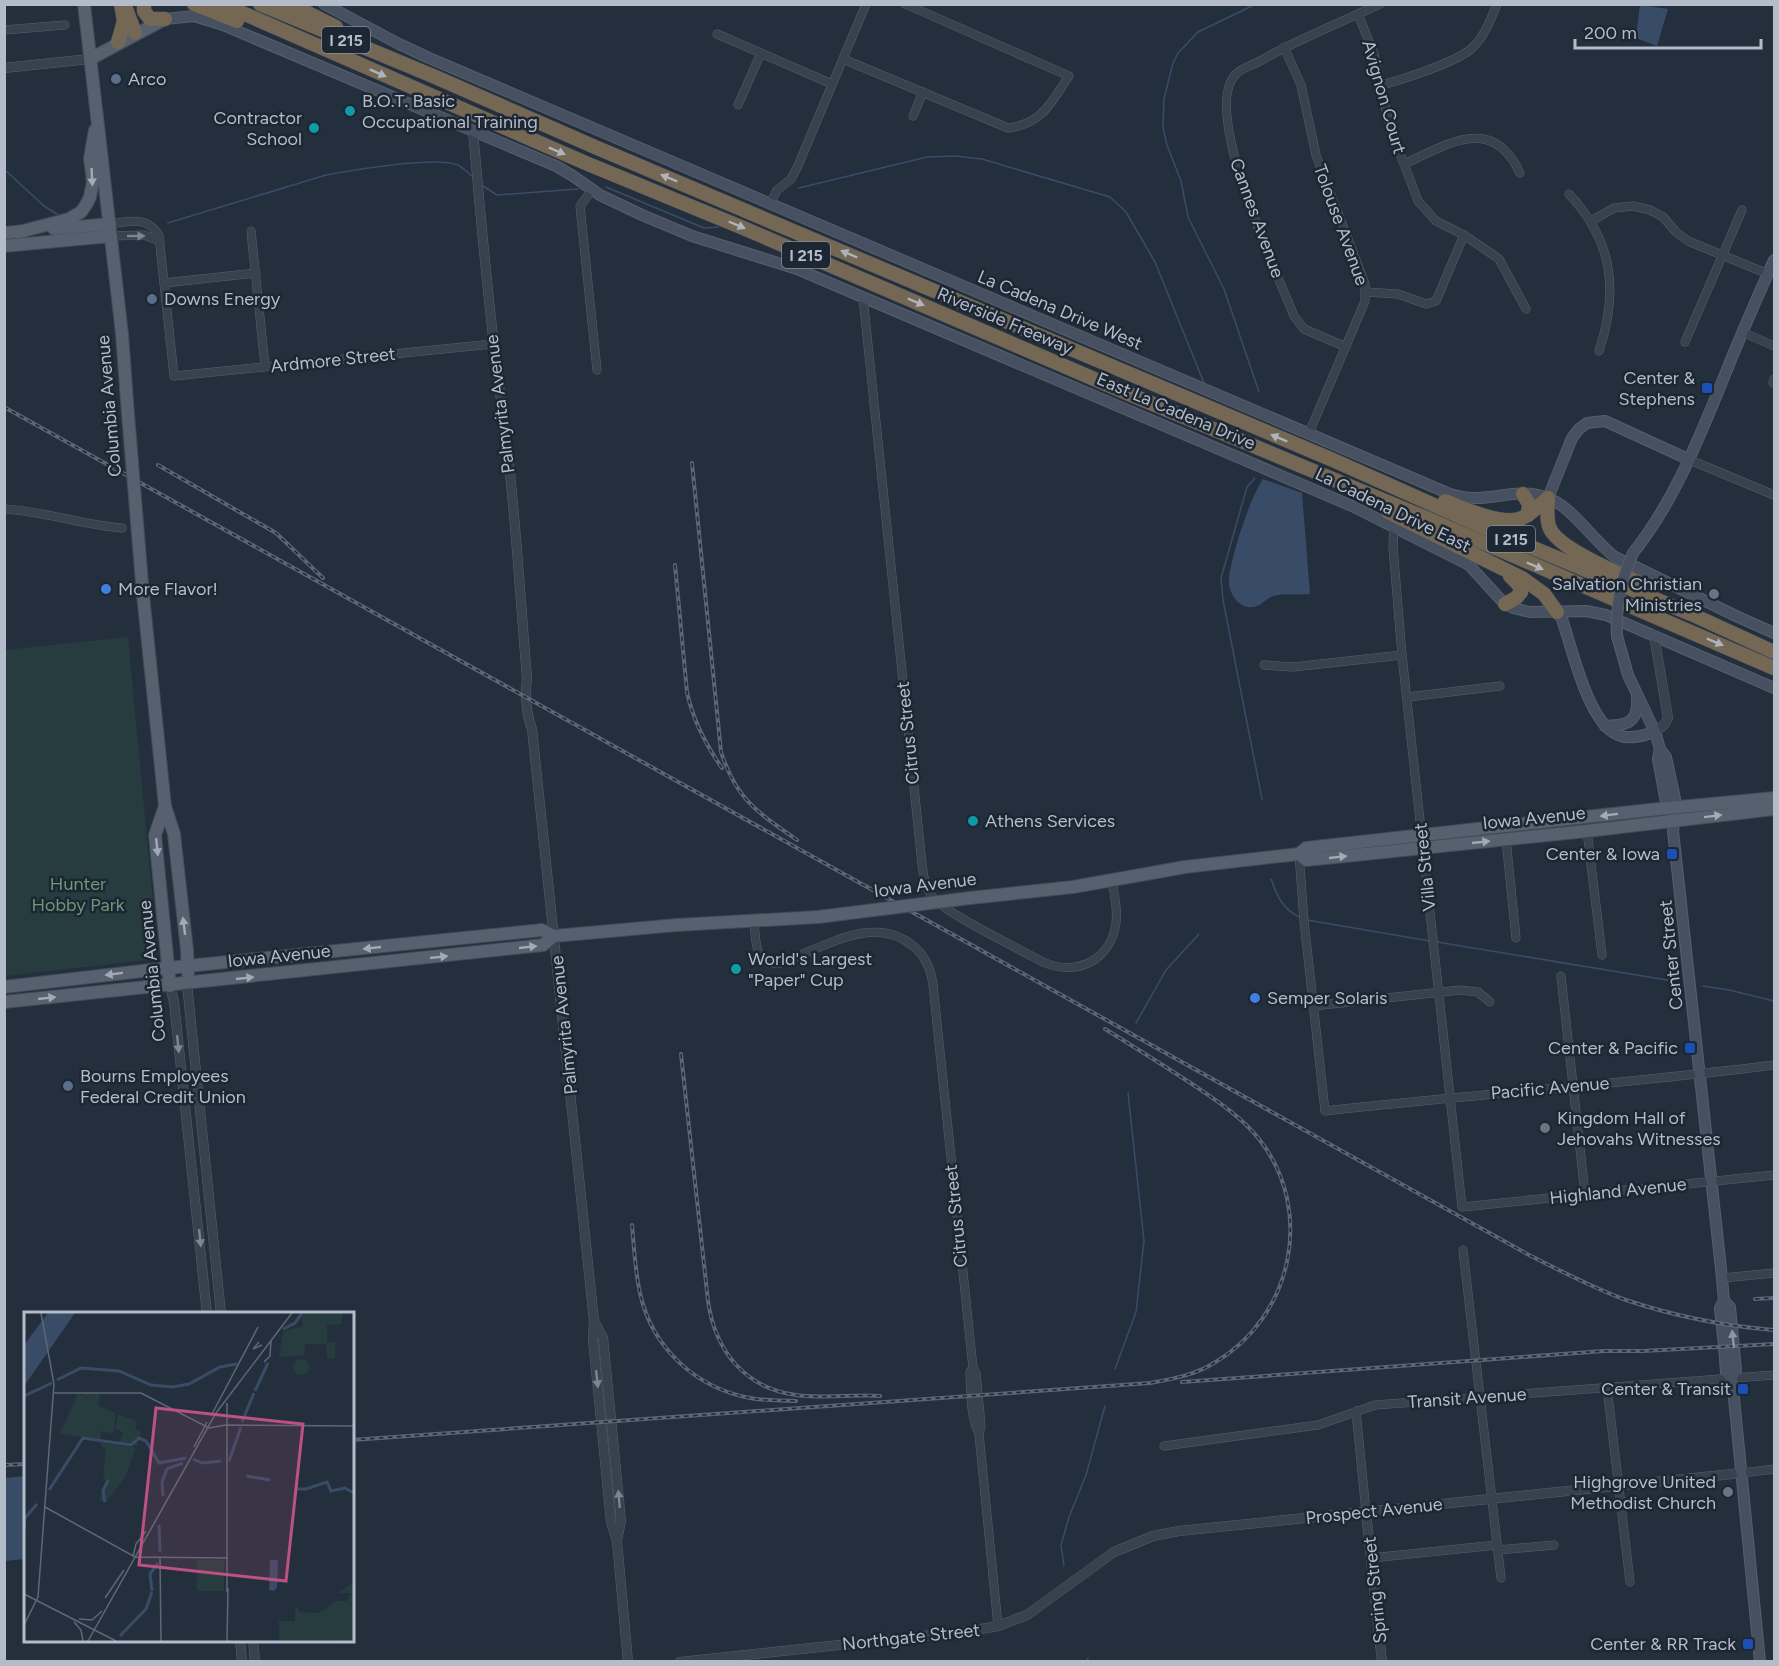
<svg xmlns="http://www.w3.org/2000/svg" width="1779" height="1666" font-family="Figtree,sans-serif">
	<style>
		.green { fill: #263c3f }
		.water { fill: #394c67 }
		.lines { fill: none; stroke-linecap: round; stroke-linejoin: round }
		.stream { stroke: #394c67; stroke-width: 1.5 }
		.minor-casing { stroke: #565f6c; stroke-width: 9 }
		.tertiary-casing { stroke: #565f6c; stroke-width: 10 }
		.secondary-casing { stroke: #565f6c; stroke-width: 12 }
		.primary-casing { stroke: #414a57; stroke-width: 14 }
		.motorway-casing { stroke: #434c59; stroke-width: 15 }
		.minor { stroke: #38414e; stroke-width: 8 }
		.tertiary { stroke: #38414e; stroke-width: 9 }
		.secondary { stroke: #465061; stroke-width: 10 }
		.primary { stroke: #56606e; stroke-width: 12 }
		.motorway { stroke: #746855; stroke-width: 14 }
		.rail-casing { stroke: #5a6575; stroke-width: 4 }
		.rail { stroke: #1d2633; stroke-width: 1.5; stroke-dasharray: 4.5; stroke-linecap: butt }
		.secondary-bridge-casing { stroke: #565f6c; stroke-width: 12; stroke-linecap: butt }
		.primary-bridge-casing { stroke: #414a57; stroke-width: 14; stroke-linecap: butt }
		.secondary-bridge { stroke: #465061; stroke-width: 10 }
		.primary-bridge { stroke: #56606e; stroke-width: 12 }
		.oneway { fill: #aeb4bd }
		.oneway2 { fill: #a1aab7 }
		.oneway3 { fill: #7c8592 }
		.oneway4 { fill: #8e96a5 }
		.service-dot { fill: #5c6f8a; stroke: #1d2633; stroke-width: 2 }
		.culture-dot { fill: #0f9aa8; stroke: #1d2633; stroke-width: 2 }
		.transit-dot { fill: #1a4fb4; stroke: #1d2633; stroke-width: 2 }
		.shop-dot { fill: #3f7fe0; stroke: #1d2633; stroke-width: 2 }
		.worship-dot { fill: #6b7280; stroke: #1d2633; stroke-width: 2 }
		.labels { text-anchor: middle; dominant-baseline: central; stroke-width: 5; stroke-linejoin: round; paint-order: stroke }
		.shield { fill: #1d2633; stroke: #878f9c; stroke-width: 1.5 }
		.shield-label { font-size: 16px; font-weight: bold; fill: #b4bcc9 }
		.poi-label { font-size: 18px; fill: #b4bcc9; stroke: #1d2633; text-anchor: start }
		.street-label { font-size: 18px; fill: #b4bcc9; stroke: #1d2633 }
		.park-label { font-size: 18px; fill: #6b9a76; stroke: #1d2633 }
		.inset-river { fill: none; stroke: #394c67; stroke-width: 3 }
		.inset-road { fill: none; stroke: #5e6776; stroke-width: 1.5 }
		.view { fill: #bd5182; fill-opacity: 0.15; stroke: #bd5182; stroke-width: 3 }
		.inset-edge { fill: none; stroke: #b4bcc9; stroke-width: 3 }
	</style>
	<rect width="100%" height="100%" fill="#242f3e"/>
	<!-- green -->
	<path class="green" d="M128,637L157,945C155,952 153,957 146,960L5,976V650Z"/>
	<!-- water -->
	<g class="water">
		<polygon points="1640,5 1668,9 1657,46 1636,38"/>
		<path d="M1263,479L1302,493L1310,594C1298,595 1284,593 1273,596C1265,599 1259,609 1248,607C1236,605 1228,591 1229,579C1231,556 1250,498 1263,479Z"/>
		<polygon points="25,1476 25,1559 5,1561 5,1478"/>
	</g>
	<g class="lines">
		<!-- stream -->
		<g class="stream">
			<polyline points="1256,4 1198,32 1178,53 1173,63 1164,99 1163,127 1167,145 1181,181 1188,217 1224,289 1259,392"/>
			<polyline points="4,169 44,206 57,214"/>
			<polyline points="483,186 497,195 578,189"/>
			<polyline points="606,187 704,228 718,227"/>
			<polyline points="799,188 927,157 955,156 982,159 1110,197 1126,212 1155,262 1204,383"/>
			<path d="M168,223L326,175C353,170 436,156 458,165C464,168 468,173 473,177"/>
			<polyline points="1255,478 1247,487 1221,578 1223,600 1262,799"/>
			<path d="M1271,879C1277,896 1283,910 1300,917"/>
			<polyline points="1307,920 1430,941"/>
			<polyline points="1437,942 1679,982"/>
			<polyline points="1703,986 1729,990 1774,1001"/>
			<polyline points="1136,1023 1166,970 1199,934"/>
			<polyline points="1115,1369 1136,1312 1144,1241 1128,1093"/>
			<polyline points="1064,1566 1061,1545 1069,1517 1086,1475 1105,1406"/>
			<polyline points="1087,1662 1088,1658"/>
		</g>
		<defs>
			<g id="minor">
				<polyline points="1358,14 1374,54 1389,124 1418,201 1436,221 1464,235 1499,259 1526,309"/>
				<polyline points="4,30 65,25"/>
				<polyline points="717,34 832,84"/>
				<polyline points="1284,47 1301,85 1316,155 1365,284 1365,301 1309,433"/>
				<path d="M843,59L1008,128C1043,124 1051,102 1069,76L905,4"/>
				<path d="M1381,85C1402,80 1456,62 1471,49C1484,38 1491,19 1497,4"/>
				<polyline points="738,105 761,53"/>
				<polyline points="913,116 923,92"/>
				<path d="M1404,164C1447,145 1492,113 1520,173"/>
				<polyline points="592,190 580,206 597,370"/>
				<path d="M1569,194C1613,241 1619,291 1599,351"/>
				<polyline points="770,204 777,190 791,179 797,168 866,4"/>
				<polyline points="1591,221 1614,208 1633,206 1650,210 1663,217 1676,232 1688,241 1768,274"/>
				<path d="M110,224C129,221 149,216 159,236L174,376L493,344"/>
				<polyline points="251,231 265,366"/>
				<polyline points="111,236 144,235 160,241"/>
				<polyline points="164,283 256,273"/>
				<polyline points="1366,292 1398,294 1426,304 1436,301 1464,235"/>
				<path d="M863,297L922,864C923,875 925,886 931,895C943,913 1020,949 1043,962C1077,977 1111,960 1116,923C1118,909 1114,894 1112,881"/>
				<polyline points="1742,332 1774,346"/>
				<polyline points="1685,342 1742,210"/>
				<path d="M1346,347L1304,329L1294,316C1277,273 1200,109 1236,74C1242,68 1253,65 1260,61C1298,39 1340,23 1380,4"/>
				<polyline points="1773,383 1774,379"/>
				<polyline points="1690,460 1774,495"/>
				<path d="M4,509C44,511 82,525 122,528"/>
				<polyline points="1394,526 1393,547 1402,655 1462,1207 1774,1175"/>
				<polyline points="1264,665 1293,667 1402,655"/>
				<polyline points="1408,697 1500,686"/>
				<polyline points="1587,831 1602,955"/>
				<polyline points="1506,839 1516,938"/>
				<path d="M1299,854L1304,921L1325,1111C1475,1094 1625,1084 1774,1065"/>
				<path d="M754,922C756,942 754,966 781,963C822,949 872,913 912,945C925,955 931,969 933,985L973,1368L976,1373L981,1426L979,1434"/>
				<polyline points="1561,976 1585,1194"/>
				<polyline points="1313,1006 1460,990 1478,992 1490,1002"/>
				<polyline points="1463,1250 1501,1578"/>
				<polyline points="1722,1278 1774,1273"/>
				<path d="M973,1368L970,1372C971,1392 970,1416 979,1434L998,1626"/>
				<polyline points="1607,1387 1630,1582"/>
				<polyline points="1356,1411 1366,1512"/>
				<polyline points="1164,1446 1318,1425 1375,1405 1774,1375"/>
				<polyline points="1742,1473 1774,1469"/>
				<polyline points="1498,1550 1554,1545"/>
				<polyline points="1371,1558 1497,1545"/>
			</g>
			<g id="tertiary">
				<polyline points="4,68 90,59"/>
				<path d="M473,131C481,219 488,306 500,393C514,487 519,584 527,678C525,693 526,714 532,729L594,1321L593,1339L611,1522L617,1541L628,1662"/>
				<polyline points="1654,635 1668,718 1664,725 1655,732"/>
				<polyline points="187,984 221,1314"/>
				<polyline points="170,986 174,1002 207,1314"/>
				<polyline points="595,1323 603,1338 621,1521 617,1540"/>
				<polyline points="1366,1512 1382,1662"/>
				<polyline points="240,1640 242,1662"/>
				<polyline points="253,1640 255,1662"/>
				<polyline points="680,1662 970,1631 998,1626 1027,1615 1114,1552 1153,1536 1179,1531 1742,1473"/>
			</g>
			<g id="secondary">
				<path d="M324,4L397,43L429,58L1450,494C1486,506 1512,486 1545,497C1572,505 1592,540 1615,557L1736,616L1774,633"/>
				<polyline points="165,19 194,16 223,25 556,166 573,176 600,195 642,215 692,236 797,269 1352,506 1469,565 1501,600 1513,608 1530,612 1586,611 1606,615 1774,688"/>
				<polyline points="1548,498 1572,438 1579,429 1587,423 1605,421 1690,460"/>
				<path d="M1633,553C1673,503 1696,445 1720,387C1737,344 1755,302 1774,260"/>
				<path d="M1557,612L1562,619C1572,648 1588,723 1618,735C1629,740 1643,736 1655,732"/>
				<polyline points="1617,636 1628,675 1655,732 1660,749 1666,757 1677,808 1673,831 1722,1278 1724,1301 1720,1308 1724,1346 1726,1372 1732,1378"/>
				<path d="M1605,726C1628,725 1639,723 1637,696"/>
				<polyline points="1660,749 1658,759 1667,808 1670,813"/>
				<polyline points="1724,1301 1730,1307 1736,1370 1732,1378 1760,1662"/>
			</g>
			<g id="primary">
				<polyline points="84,4 122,334 128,414"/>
				<polyline points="90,59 163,20"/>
				<polyline points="54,229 110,224"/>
				<polyline points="19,232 69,219 81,212 86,205 90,197 93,182 90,158 95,130"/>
				<polyline points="4,233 25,231"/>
				<polyline points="4,246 111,236"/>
				<polyline points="143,595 165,806 174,834 187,950 188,974"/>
				<polyline points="165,806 155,835 170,986"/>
				<polyline points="1299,854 1306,860 1336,857 1587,831 1774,809"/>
				<polyline points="970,898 1073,887 1185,867 1299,854 1306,848 1658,809 1774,798"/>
				<polyline points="4,987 168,968 542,930 554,936 677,925 818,917"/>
				<polyline points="4,1002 543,945 554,936"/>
			</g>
			<g id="motorway">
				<polyline points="144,4 144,11 150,19 165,19"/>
				<polyline points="194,4 237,21"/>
				<polyline points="222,4 588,164 741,227 1129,394 1426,518 1774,668"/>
				<polyline points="260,4 433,76 595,147 1333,460 1483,527 1691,614 1774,652"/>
				<polyline points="290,4 336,27"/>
				<polyline points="126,9 135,33"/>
				<polyline points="118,42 124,21 121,4"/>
				<polyline points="1523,494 1529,504 1528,515"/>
				<path d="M1548,498C1548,507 1546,517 1549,526C1555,549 1629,578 1652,588"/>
				<path d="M1445,501C1464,509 1503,526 1522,518C1532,514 1540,504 1548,498"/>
				<polyline points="1388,512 1522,578 1544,594 1557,612"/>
				<polyline points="1505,604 1516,598 1521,592 1519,585 1510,576"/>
			</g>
		</defs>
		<!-- minor casing -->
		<use href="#minor" class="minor-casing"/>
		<!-- tertiary casing -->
		<use href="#tertiary" class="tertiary-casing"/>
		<!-- secondary casing -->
		<use href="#secondary" class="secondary-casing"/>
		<!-- primary casing -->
		<use href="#primary" class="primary-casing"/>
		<!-- motorway casing -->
		<use href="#motorway" class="motorway-casing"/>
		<!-- minor -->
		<use href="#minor" class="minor"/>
		<!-- tertiary -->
		<use href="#tertiary" class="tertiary"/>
		<!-- secondary -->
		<use href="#secondary" class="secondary"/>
		<!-- primary -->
		<use href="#primary" class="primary"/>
		<!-- motorway -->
		<use href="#motorway" class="motorway"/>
		<defs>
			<g id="rail">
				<path d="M4,407L1529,1255C1561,1271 1593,1288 1626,1300C1674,1316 1724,1326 1774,1330"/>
				<path d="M692,463L721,752C737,801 758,812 797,840"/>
				<polyline points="158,465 276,533 323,578"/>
				<path d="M675,565L687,692C693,721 706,745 722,768"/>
				<path d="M681,1054L708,1301C715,1350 744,1388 796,1395C822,1399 852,1394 880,1396"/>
				<path d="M632,1225C634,1247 635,1271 640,1293C652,1348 696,1388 750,1398C765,1401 781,1400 796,1401"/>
				<polyline points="1755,1299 1774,1298"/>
				<polyline points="1182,1382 1604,1351 1643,1351 1774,1344"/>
				<path d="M352,1440L1150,1383C1172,1379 1195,1375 1214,1363C1292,1318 1316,1211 1259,1139C1240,1115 1214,1099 1189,1082C1161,1064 1133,1046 1105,1029"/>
				<polyline points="4,1465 26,1464"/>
			</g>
		</defs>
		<!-- rail casing -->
		<use href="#rail" class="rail-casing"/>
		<!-- rail -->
		<use href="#rail" class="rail"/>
		<defs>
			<path id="secondary-bridge" d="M1617,636C1615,606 1621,580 1633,553"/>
			<g id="primary-bridge">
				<polyline points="128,414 143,595"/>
				<polyline points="818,917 970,898"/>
			</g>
		</defs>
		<!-- secondary-bridge casing -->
		<use href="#secondary-bridge" class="secondary-bridge-casing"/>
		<!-- primary-bridge casing -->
		<use href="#primary-bridge" class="primary-bridge-casing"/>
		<!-- secondary-bridge -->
		<use href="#secondary-bridge" class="secondary-bridge"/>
		<!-- primary-bridge -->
		<use href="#primary-bridge" class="primary-bridge"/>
	</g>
	<!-- one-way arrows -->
	<defs><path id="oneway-solid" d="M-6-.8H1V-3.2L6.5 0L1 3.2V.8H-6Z" transform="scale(1.5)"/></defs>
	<g class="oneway">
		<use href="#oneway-solid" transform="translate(378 73) rotate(24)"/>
		<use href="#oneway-solid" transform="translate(557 151) rotate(23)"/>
		<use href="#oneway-solid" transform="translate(669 178) rotate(-157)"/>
		<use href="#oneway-solid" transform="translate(737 225) rotate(23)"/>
		<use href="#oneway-solid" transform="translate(849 254) rotate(-157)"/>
		<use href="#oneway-solid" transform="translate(916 302) rotate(23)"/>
		<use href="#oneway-solid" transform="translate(1279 438) rotate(-157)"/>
		<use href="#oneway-solid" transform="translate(1535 566) rotate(23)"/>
		<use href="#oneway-solid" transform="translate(1715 642) rotate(23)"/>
	</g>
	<g class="oneway2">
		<use href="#oneway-solid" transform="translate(92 177) rotate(87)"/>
		<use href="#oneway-solid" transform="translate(1609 815) rotate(173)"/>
		<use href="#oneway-solid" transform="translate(1713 816) rotate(-7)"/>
		<use href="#oneway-solid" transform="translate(1481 842) rotate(-6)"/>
		<use href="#oneway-solid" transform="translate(157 847) rotate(84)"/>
		<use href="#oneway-solid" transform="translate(1338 857) rotate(-6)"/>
		<use href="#oneway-solid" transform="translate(184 926) rotate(-97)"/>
		<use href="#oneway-solid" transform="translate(528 947) rotate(-6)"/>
		<use href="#oneway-solid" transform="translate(372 948) rotate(174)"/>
		<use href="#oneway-solid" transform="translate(439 957) rotate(-6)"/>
		<use href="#oneway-solid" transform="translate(114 974) rotate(173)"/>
		<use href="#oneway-solid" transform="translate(245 978) rotate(-6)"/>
		<use href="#oneway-solid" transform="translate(47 998) rotate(-6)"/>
	</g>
	<g class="oneway3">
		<use href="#oneway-solid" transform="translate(136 236)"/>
		<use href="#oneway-solid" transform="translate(178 1044) rotate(84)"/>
		<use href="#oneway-solid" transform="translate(200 1238) rotate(84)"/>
		<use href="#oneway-solid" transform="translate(597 1379) rotate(84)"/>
		<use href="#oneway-solid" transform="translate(619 1499) rotate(-95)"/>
	</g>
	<use class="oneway4" href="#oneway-solid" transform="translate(1733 1339) rotate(-96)"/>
	<!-- markers -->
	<g class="service-dot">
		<circle cx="116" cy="79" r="6"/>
		<circle cx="152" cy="299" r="6"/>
		<circle cx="68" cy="1086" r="6"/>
	</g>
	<g class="culture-dot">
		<circle cx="350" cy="111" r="6"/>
		<circle cx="314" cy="128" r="6"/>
		<circle cx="973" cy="821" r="6"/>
		<circle cx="736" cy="969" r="6"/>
	</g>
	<g class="transit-dot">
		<rect x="1701" y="382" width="12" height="12" rx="3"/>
		<rect x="1666" y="848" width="12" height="12" rx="3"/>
		<rect x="1684" y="1042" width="12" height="12" rx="3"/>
		<rect x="1737" y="1383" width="12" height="12" rx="3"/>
		<rect x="1742" y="1638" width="12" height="12" rx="3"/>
	</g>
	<g class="shop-dot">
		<circle cx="106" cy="589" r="6"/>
		<circle cx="1255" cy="998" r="6"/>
	</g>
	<g class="worship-dot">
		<circle cx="1714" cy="594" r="6"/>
		<circle cx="1545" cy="1128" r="6"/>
		<circle cx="1728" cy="1492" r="6"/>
	</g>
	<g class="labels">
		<!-- shield labels -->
		<g class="shield">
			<rect x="322" y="27" width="48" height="26" rx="4.5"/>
			<rect x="782" y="242" width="48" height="26" rx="4.5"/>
			<rect x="1487" y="526" width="48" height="26" rx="4.5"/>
		</g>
		<g class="shield-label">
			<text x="346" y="40">I 215</text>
			<text x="806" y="255">I 215</text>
			<text x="1511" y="539">I 215</text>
		</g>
		<!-- poi labels -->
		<g class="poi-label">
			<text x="128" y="79">Arco</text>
			<text x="362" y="101">B.O.T. Basic<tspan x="362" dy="21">Occupational Training</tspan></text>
			<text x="302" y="118" text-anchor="end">Contractor<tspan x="302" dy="21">School</tspan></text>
			<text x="164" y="299">Downs Energy</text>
			<text x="1695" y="378" text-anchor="end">Center &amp;<tspan x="1695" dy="21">Stephens</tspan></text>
			<text x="1702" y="584" text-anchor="end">Salvation Christian<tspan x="1702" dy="21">Ministries</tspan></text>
			<text x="118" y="589">More Flavor!</text>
			<text x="985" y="821">Athens Services</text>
			<text x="1660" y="854" text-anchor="end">Center &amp; Iowa</text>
			<text x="748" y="959">World's Largest<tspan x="748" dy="21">"Paper" Cup</tspan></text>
			<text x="1267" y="998">Semper Solaris</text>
			<text x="1678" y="1048" text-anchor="end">Center &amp; Pacific</text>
			<text x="80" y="1076">Bourns Employees<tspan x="80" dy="21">Federal Credit Union</tspan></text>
			<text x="1557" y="1118">Kingdom Hall of<tspan x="1557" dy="21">Jehovahs Witnesses</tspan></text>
			<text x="1731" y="1389" text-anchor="end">Center &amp; Transit</text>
			<text x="1716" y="1482" text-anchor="end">Highgrove United<tspan x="1716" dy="21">Methodist Church</tspan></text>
			<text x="1736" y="1644" text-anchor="end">Center &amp; RR Track</text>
		</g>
		<!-- street labels -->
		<g class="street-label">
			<text transform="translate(1384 97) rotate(74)">Avignon Court</text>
			<text transform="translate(1257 218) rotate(70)">Cannes Avenue</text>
			<text transform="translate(1341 225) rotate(70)">Tolouse Avenue</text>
			<text transform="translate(1060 310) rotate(23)">La Cadena Drive West</text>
			<text transform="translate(1005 321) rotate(23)">Riverside Freeway</text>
			<text transform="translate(333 360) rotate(-6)">Ardmore Street</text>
			<text transform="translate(500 404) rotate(-97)">Palmyrita Avenue</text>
			<text transform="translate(109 406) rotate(-95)">Columbia Avenue</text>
			<text transform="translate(1176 411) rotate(23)">East La Cadena Drive</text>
			<text transform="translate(1393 510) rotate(26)">La Cadena Drive East</text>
			<text transform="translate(908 733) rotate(-96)">Citrus Street</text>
			<text transform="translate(1534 818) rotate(-6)">Iowa Avenue</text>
			<text transform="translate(1425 867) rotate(-96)">Villa Street</text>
			<text transform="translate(925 885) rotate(-7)">Iowa Avenue</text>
			<text transform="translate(1671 955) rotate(-96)">Center Street</text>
			<text transform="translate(279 956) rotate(-6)">Iowa Avenue</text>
			<text transform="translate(152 971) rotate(-96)">Columbia Avenue</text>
			<text transform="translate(564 1025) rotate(-96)">Palmyrita Avenue</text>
			<text transform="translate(1550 1088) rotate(-5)">Pacific Avenue</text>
			<text transform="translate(1618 1191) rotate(-6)">Highland Avenue</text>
			<text transform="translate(956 1216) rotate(-96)">Citrus Street</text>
			<text transform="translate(1467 1398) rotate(-4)">Transit Avenue</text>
			<text transform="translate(1374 1511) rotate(-6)">Prospect Avenue</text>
			<text transform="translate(1375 1590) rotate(-96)">Spring Street</text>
			<text transform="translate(911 1637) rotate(-6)">Northgate Street</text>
		</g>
		<!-- park labels -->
		<g class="park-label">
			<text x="78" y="884">Hunter<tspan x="78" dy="21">Hobby Park</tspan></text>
		</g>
	</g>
	<!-- overview -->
	<g transform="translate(24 1312)">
		<rect width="330" height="330" fill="#242f3e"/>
		<path d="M281,1H319L317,12L303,13V30H311V46H303L302,32H281L280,43L255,45L259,19L279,14L277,6ZM269 55a8 8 0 1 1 16 0a8 8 0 1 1-16 0ZM54,81L70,91L56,81H76L74,94L92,101L89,122L77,119L76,128L36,122ZM94,102L113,109L111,117L117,120L113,134L96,131L99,120L91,117ZM75,130L112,136L101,165L81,191L75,187L82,170L79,162L82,139ZM173,248H200V279H173ZM330,270V329L255,328V309H271V293L276,300L295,301L311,289H323L327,281H314Z" fill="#263c3f"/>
		<path d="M24,1H51L0,74V33ZM246,248H254L253,276L249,279L245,278Z" fill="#394c67"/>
		<path class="inset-river" d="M259,17L271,11L278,1M33,68L57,56L95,59L127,73L149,75L165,72L196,55L213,52M231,79L244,51M0,84L28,71M218,110L230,81M169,147L178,151L197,149M205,149L217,115M222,164L246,168M272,173L273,177H282L303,170L307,179L321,176L330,181M25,178L59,126L107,133L115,126L122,129L135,151L162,146M139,184L138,170L143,157L159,151M81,190L79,179L84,168M135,213L136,240M0,217L1,206L13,192M128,279L126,262L134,251M96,324L122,297L128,280"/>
		<path class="inset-road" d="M235,30L229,37L238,33M240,50L246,44L247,28M30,81H117L185,116L202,113L330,114M203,91V280M188,102L234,15M170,135L183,110M21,195L111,245L204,246M109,244L112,232L122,219M136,246L137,329M0,282L92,329M81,286L100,258M55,307L68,308L78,299M50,310L57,318L59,329M0,313L14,285L30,72L17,1M64,329L192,101L268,1M203,329L204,276"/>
		<path class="view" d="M132,96L279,112L262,269L115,253Z"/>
		<rect width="330" height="330" class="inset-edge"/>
	</g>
	<!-- border -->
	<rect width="1779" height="1666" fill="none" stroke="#b4bcc9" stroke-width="12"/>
	<!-- scale -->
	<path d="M1575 39v9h186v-9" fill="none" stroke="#b4bcc9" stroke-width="3"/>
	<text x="1584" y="39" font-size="18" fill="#b4bcc9" stroke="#1d2633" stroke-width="4.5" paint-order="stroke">200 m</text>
</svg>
